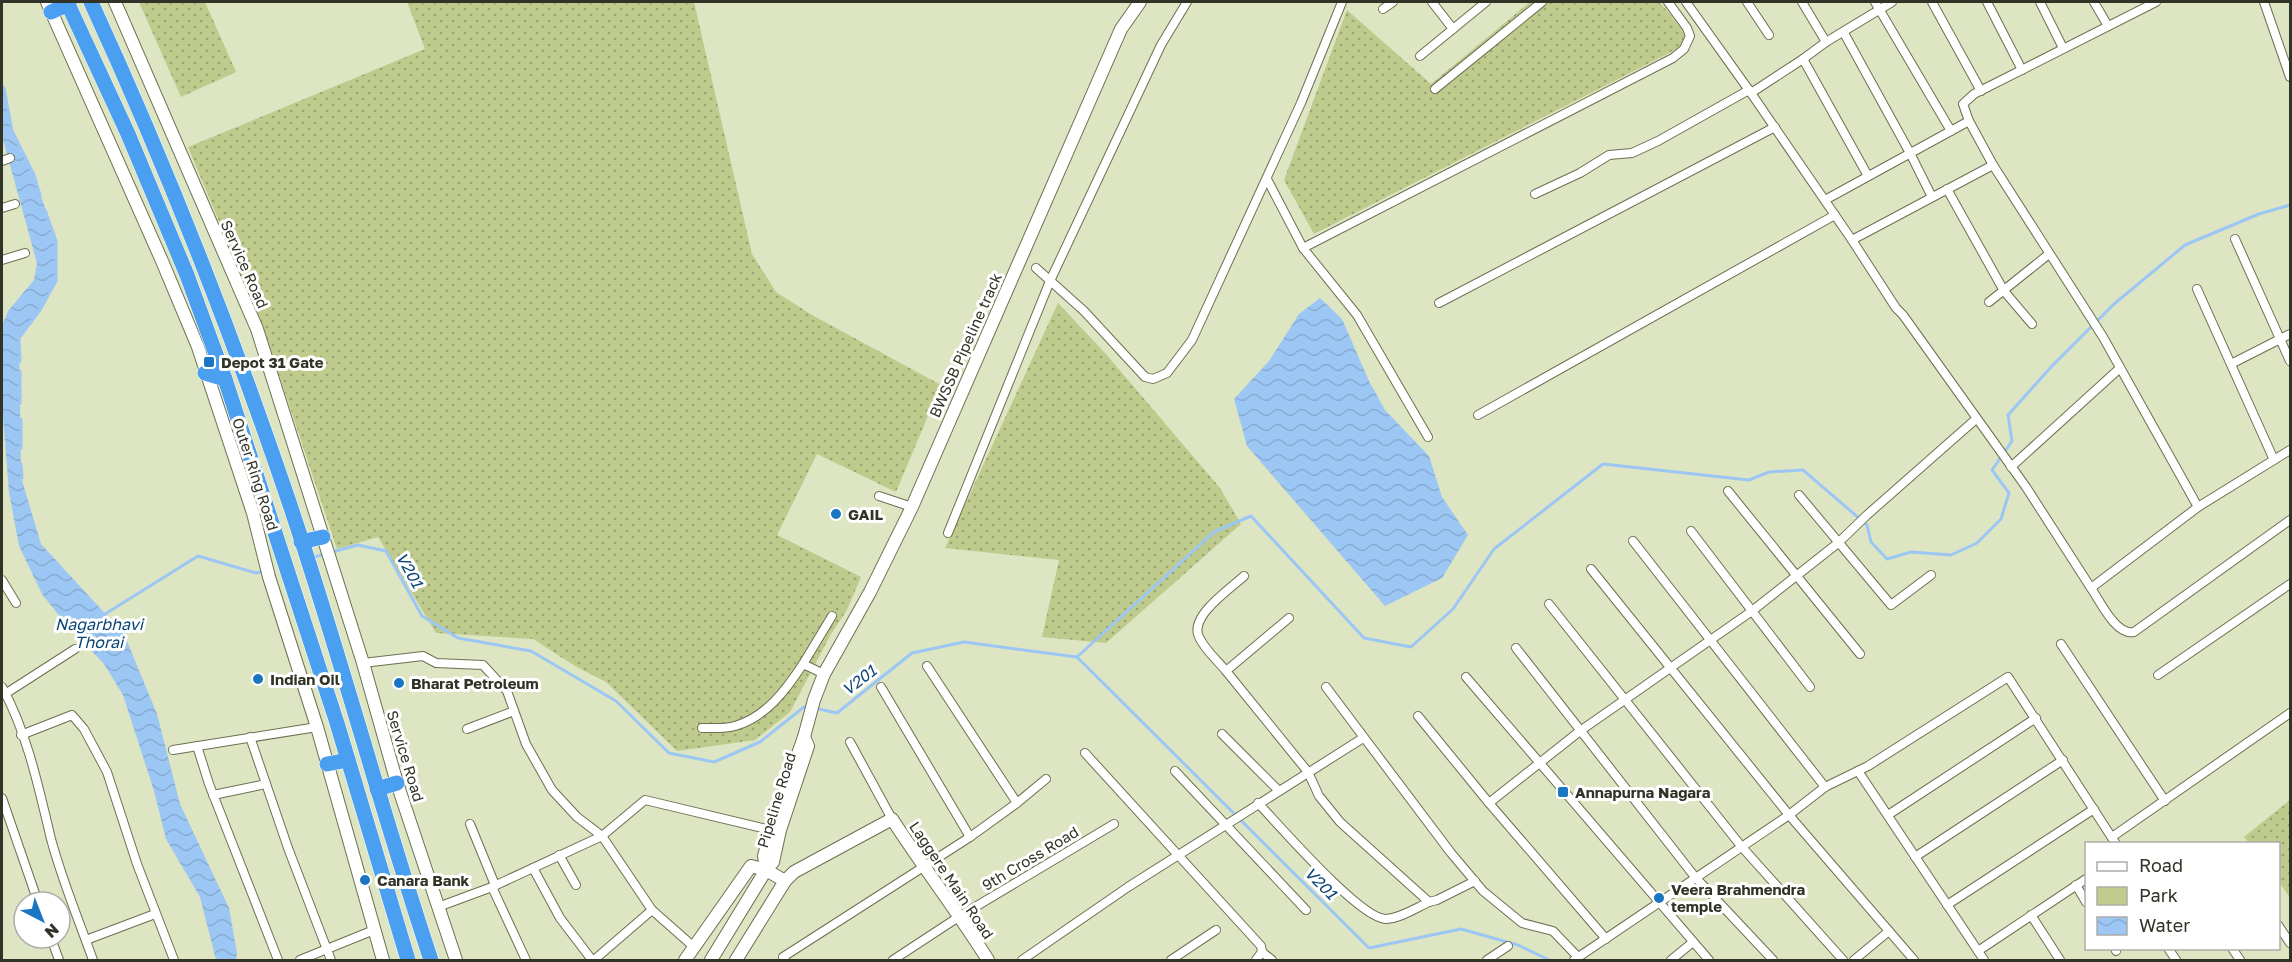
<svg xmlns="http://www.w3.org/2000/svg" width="2292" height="962" font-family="'Golos Text',sans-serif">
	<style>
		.green { fill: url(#green-dots) }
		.water { fill: url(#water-waves) }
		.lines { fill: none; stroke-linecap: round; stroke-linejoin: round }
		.stream { stroke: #9cc7f4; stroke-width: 3 }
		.street-casing { stroke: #6a7151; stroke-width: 10 }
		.secondary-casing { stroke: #6a7151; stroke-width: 14 }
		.highway-casing { stroke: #fff; stroke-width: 16 }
		.street { stroke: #fff; stroke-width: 8 }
		.secondary { stroke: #fff; stroke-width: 12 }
		.highway { stroke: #4b9ff0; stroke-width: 15 }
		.poi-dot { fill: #1a76c2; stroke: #fff; stroke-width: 2 }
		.labels { text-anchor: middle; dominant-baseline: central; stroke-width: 6; stroke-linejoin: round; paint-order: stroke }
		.street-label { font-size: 15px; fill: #303325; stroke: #fff }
		.poi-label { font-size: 15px; font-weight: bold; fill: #303325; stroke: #fff; text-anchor: start }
		.water-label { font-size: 16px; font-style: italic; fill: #084577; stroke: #fff }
	</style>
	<defs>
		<pattern id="green-dots" width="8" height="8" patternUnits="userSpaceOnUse" patternTransform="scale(1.5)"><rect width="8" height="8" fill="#becb8d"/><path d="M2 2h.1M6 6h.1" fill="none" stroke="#9ba573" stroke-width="1.8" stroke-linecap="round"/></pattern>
		<pattern id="water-waves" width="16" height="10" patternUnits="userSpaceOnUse" patternTransform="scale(1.5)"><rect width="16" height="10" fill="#9cc7f4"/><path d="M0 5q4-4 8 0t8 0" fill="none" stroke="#87abd1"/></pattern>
	</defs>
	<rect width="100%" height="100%" fill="#dde5c2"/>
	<!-- green -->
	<g class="green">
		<polygon points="139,2 205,2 236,72 181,97"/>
		<polygon points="407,2 694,2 752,254 776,292 812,315 941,385 896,492 817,454 777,535 861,577 847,610 831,634 790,712 755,740 677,751 606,682 575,666 533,639 436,633 378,537 337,549 264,329 188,147 425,49"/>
		<polygon points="1530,2 1660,2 1685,34 1681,47 1314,234 1284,180 1347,10 1431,84"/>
		<polygon points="1058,303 1105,353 1220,488 1241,524 1106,643 1042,637 1059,560 945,548"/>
		<polygon points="2290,800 2290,898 2279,882 2278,844 2249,843 2244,837"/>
	</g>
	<!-- water -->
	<g class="water">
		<polygon points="2,77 12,131 34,175 56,241 56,281 39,311 19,338 21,477 41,544 124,634 157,714 180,804 229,908 237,953 236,960 216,960 200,897 166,839 154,791 123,695 104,664 65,623 42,594 19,546 9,492 2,404 2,326 8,311 34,280 37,263 2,136"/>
		<polygon points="1320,298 1342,319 1369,381 1385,410 1429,456 1442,497 1468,535 1442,578 1385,606 1247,446 1234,399 1269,361 1299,314"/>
	</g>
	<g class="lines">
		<!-- stream -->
		<g class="stream">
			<polyline points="4,88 12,131 34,175 40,195"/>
			<polyline points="20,361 19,338 40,310 56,281 56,241 45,210"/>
			<polyline points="20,371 20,403"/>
			<polyline points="21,419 21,448"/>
			<polyline points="21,464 22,478"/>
			<polyline points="332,552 358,545 386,551 422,616 458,638 531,651 616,701 669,753 714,762 760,742 804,707 808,707"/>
			<polyline points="311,558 325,554"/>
			<polyline points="102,616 198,556 256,573 264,571"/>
			<polyline points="1077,657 1214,532 1251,516 1364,638 1411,647 1453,609 1494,549 1603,464 1749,480 1769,472 1803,470 1867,525 1871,542 1887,559 1911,552 1951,555 1977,543 2001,519 2009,493 1992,470 2012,441 2008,415 2052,366 2114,304 2185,245 2259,214 2290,205"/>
			<polyline points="814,708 837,713 912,653 964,642 1077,657 1369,948 1461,929 1518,945 1549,960"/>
		</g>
		<defs>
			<g id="street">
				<polyline points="1432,2 1453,29"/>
				<polyline points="1686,2 1751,93 1852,240 1993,165 2103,337 2198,507"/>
				<polyline points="1747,2 1769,35"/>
				<polyline points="1802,2 1826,42"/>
				<polyline points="1875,2 1951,131"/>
				<polyline points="1932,2 1981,91"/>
				<polyline points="1987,2 2022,70"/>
				<polyline points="2040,2 2063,48"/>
				<polyline points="2094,2 2108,26"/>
				<polyline points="2264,2 2290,77"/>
				<polyline points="1383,9 1393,2"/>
				<polyline points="1844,33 1910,153 1932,197"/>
				<polyline points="1420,56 1486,2"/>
				<polyline points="1803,59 1826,42 1892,2"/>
				<polyline points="1435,89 1542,2"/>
				<polyline points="1751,93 1803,59 1868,176"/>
				<polyline points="1969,121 1963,104 1974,94 2156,2"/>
				<polyline points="2,161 10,158"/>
				<polyline points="1267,179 1303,248"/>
				<polyline points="1947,189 2004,291 2032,324"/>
				<polyline points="1535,194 1580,173 1609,155 1632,153 1658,141 1749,90"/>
				<polyline points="1825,200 1969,121 1993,165"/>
				<polyline points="2,208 15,204"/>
				<polyline points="2235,239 2290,361"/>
				<polyline points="1852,240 1896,308 1903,315 2026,487 2091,588 2198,507 2290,450"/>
				<polyline points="2,260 25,253"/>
				<polyline points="1036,268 1084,311 1145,377 1153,379 1167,373 1192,340 1301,103 1342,2"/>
				<polyline points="2197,289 2274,460"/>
				<polyline points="1989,302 2049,254"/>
				<polyline points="1439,303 1775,127"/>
				<polyline points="2231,364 2290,334"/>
				<polyline points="1478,415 1835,215"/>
				<polyline points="1428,437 1357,315 1303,248 1673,58 1684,49 1690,36 1687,28 1668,2"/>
				<polyline points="2011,467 2120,368"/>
				<polyline points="1728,491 1860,654"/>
				<polyline points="1799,495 1891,605 1931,575"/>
				<polyline points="879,496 912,507"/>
				<polyline points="1691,531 1810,687"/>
				<polyline points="948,533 1050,281 1161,45 1187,2"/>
				<polyline points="1633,541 1825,787"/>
				<polyline points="1591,569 1789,815 1914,960"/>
				<polyline points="2,580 16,603"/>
				<path d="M2091,588C2100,601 2116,636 2134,632L2290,520"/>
				<polyline points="1549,604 1741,846 1843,960"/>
				<polyline points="1289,618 1226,671 1308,772 1319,796 1340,822 1429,902 1437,900 1475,881"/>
				<polyline points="2061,644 2165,801"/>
				<polyline points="1516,648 1695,877 1773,960"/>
				<polyline points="363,663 423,656 436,663 483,665 507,691 526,744 552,790 577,817 602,836 652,910 694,947"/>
				<polyline points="803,664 832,616"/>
				<path d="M1226,671C1217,660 1205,650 1199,637C1189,616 1230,589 1244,576"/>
				<polyline points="2158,675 2290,584"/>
				<polyline points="1466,677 1709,960"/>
				<path d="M2,687C27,732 39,789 51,839C62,880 79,921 93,960"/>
				<polyline points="881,687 970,837"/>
				<polyline points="1326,687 1451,853 1483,891 1522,923 1553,931 1578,957"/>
				<polyline points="5,694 75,649"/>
				<polyline points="1418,716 1489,803 1606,939"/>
				<path d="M702,728C712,728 725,729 735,726C766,717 786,690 803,664L824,674"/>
				<polyline points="467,729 514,711"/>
				<polyline points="1222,734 1278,790"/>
				<polyline points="21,735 72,715 84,729 107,772 137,864 174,960"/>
				<polyline points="250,737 288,848 331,960"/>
				<polyline points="850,742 892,819"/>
				<polyline points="197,746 209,784 278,960"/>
				<polyline points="173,750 317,727"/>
				<polyline points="1085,753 1261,946 1262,952 1256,960"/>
				<polyline points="1175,771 1306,910"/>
				<polyline points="1858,771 1984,960"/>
				<polyline points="213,795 266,784"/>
				<polyline points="2,798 38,902"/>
				<polyline points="1017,803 1046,779"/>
				<path d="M1258,803C1279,825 1361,920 1386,919C1401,918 1416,908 1429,902"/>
				<polyline points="1489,803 1580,731 1752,611 1838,543 1867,515 1976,419"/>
				<polyline points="1888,815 2036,718"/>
				<polyline points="470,824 495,885"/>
				<polyline points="2112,837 2290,713"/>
				<polyline points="559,855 576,885"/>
				<polyline points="1915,857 2063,760"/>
				<polyline points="533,868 560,918 592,960"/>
				<polyline points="2076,885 2086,902"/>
				<polyline points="492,887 526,960"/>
				<polyline points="1947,905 2094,809"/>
				<polyline points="438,907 492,887 602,836 645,800 771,830"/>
				<polyline points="2031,915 2060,960"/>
				<polyline points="2278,925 2290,943"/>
				<polyline points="51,938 59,960"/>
				<polyline points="86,940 155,914"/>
				<polyline points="2115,948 2116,951"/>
				<polyline points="2168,948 2176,960"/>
				<polyline points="2232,948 2240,960"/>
				<polyline points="1978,951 2086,879"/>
				<polyline points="1262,952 1272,960"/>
				<polyline points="300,960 374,930"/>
				<polyline points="594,960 652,910"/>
				<polyline points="785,960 783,957 970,837 1017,803 927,666"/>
				<polyline points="893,960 960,916 1114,824"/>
				<polyline points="1022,960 1128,887 1363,738"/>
				<polyline points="1171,960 1216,930"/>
				<polyline points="1487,960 1508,946"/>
				<polyline points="1574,960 1789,815 1825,787 1868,766 2008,677 2116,844"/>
				<polyline points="1671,960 1693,942"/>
				<polyline points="1854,960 1889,931"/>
			</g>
			<g id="secondary">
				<polyline points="47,2 162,261 198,347 253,513 269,577 317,727 383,960"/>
				<polyline points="115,2 257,329 363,663 397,783 456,960"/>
				<polyline points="804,737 814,700 824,674 870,592 912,507 1121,29 1140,2"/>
				<polyline points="685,960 751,866 766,870 785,881"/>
				<polyline points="711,960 766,870 773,862 780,830 808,746 804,737 771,830 764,856 766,870"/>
				<path d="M736,960L785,881L794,872L892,819C923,867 958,912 988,960"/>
			</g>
			<g id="highway">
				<polyline points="67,2 128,134 187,275 225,379 337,723 408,960"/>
				<path d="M91,2C165,163 230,328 287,496C339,649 380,807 431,960"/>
				<polyline points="51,12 69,4"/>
				<polyline points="205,373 225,379"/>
				<polyline points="301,542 323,537"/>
				<polyline points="327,764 348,760"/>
				<polyline points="377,789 397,783"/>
			</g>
		</defs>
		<!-- street casing -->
		<use href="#street" class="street-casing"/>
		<!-- secondary casing -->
		<use href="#secondary" class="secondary-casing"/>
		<!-- highway casing -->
		<use href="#highway" class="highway-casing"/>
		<!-- street -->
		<use href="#street" class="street"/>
		<!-- secondary -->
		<use href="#secondary" class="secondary"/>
		<!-- highway -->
		<use href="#highway" class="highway"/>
	</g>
	<!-- markers -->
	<g class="poi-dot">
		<rect x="203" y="356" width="12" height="12" rx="3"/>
		<circle cx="836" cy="514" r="6"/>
		<circle cx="258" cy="679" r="6"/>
		<circle cx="399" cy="683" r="6"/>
		<rect x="1557" y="786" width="12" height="12" rx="3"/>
		<circle cx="365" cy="880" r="6"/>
		<circle cx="1659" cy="898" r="6"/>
	</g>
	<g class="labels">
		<!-- street labels -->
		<g class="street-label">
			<text transform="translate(245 264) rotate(66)">Service Road</text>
			<text transform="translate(965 345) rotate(-66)">BWSSB Pipeline track</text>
			<text transform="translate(256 474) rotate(72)">Outer Ring Road</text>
			<text transform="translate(406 756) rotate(73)">Service Road</text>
			<text transform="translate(776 800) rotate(-73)">Pipeline Road</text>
			<text transform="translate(1030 858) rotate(-31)">9th Cross Road</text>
			<text transform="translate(952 880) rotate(56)">Laggere Main Road</text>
		</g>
		<!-- poi labels -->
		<g class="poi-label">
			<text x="221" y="362">Depot 31 Gate</text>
			<text x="848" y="514">GAIL</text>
			<text x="270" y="679">Indian Oil</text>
			<text x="411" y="683">Bharat Petroleum</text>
			<text x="1575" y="792">Annapurna Nagara</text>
			<text x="377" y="880">Canara Bank</text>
			<text x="1671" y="889">Veera Brahmendra<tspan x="1671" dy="17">temple</tspan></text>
		</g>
		<!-- water labels -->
		<g class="water-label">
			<text transform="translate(410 570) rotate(61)">V201</text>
			<text x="99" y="624">Nagarbhavi<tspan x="99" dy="18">Thorai</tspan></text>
			<text transform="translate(859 680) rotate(-38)">V201</text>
			<text transform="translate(1321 883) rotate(45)">V201</text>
		</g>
	</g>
	<!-- border -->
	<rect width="2292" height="962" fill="none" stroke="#303325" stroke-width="6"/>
	<!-- legend -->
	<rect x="2085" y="842" width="195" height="108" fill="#ffffff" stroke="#acada8" stroke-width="1.5"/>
	<rect x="2097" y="862" width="30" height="9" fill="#ffffff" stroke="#acada8" stroke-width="1.5"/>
	<text x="2139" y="872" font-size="18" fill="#303325">Road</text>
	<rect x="2097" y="887" width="30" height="18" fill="#becb8d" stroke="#acada8" stroke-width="1.5"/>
	<text x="2139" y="902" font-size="18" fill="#303325">Park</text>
	<rect x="2097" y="917" width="30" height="18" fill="url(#water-waves)" stroke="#acada8" stroke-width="1.5"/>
	<text x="2139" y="932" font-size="18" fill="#303325">Water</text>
	<!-- north arrow -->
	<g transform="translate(42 920) rotate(138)"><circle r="28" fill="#ffffff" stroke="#acada8" stroke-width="1.5"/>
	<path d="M0-4.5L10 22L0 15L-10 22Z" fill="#1a76c2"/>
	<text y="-9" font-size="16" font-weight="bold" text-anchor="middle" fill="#303325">N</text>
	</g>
</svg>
